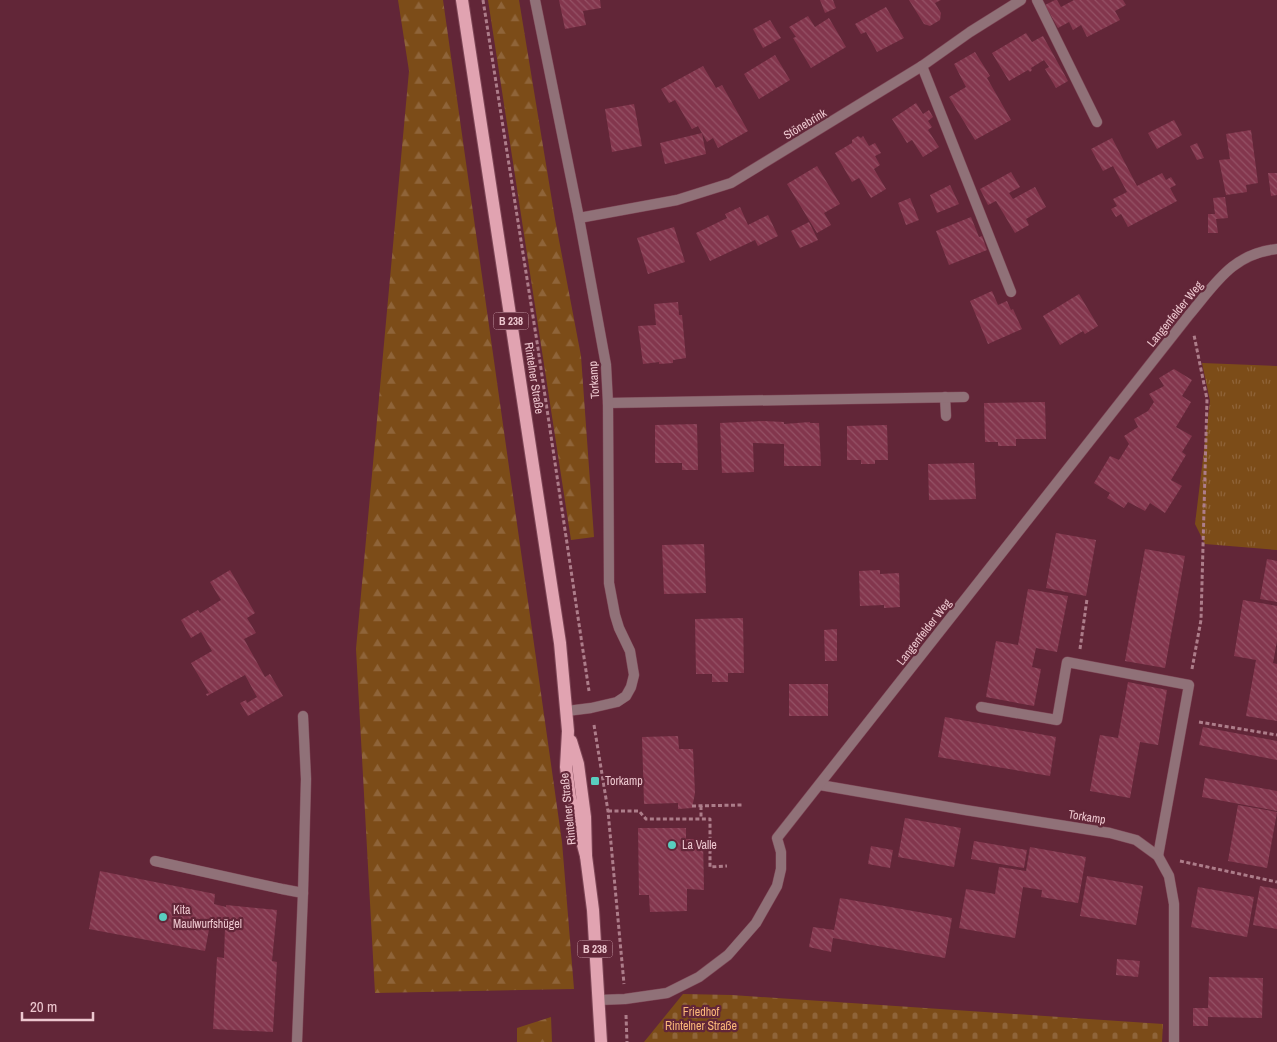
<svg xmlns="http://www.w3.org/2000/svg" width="1277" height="1042" font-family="'Archivo Narrow',sans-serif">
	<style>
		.grass { fill: url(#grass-tufts) }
		.forest { fill: url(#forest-firs) }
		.cemetery { fill: url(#cemetery-stones) }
		.building { fill: url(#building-back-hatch) }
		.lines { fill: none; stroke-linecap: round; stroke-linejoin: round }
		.service-casing { stroke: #7e4656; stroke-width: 11 }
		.minor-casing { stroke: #7e4656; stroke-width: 11 }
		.primary-casing { stroke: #7e4656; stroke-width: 14 }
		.path { stroke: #ad7d8a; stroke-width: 3; stroke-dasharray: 4 2.5; stroke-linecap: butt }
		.service { stroke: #907178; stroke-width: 10 }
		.minor { stroke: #907178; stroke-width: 10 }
		.primary { stroke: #e1a3b1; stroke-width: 12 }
		.poi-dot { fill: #59cebf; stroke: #622638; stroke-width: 2 }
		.labels { text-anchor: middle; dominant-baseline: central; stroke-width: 4.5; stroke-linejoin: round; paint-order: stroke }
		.shield { fill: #622638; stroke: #c397a2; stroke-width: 1 }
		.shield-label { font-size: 11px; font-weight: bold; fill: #edc7cf }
		.street-label { font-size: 12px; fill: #edc7cf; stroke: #622638 }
		.poi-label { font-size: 12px; fill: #edc7cf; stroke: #622638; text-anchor: start }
		.park-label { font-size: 12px; fill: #fbb879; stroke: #622638 }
	</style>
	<defs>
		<pattern id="grass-tufts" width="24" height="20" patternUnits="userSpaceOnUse" patternTransform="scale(1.25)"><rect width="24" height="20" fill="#7c4c18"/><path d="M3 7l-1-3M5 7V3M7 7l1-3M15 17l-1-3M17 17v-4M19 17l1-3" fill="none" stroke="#8f6439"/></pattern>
		<pattern id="forest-firs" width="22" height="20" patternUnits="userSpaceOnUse" patternTransform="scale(1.25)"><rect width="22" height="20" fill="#7c4c18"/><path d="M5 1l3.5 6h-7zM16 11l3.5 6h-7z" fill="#8f6439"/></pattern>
		<pattern id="cemetery-stones" width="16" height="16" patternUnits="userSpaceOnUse" patternTransform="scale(1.25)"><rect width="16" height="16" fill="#7c4c18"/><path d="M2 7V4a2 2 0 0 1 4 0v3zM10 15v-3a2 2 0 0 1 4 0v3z" fill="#8f6439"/></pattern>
		<pattern id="building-back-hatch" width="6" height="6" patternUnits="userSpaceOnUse" patternTransform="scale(1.25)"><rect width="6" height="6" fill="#83364d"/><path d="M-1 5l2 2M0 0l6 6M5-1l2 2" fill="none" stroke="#955266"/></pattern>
	</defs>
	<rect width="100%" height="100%" fill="#622638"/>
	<!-- grass -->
	<polygon class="grass" points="1202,363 1277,366 1277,550 1205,544 1195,524 1210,401"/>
	<!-- forest -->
	<g class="forest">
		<polygon points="398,0 443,0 562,842 574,989 375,993 356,649 409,71"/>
		<polygon points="488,0 519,0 555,219 581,356 594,537 571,540"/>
		<polygon points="551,1017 552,1042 517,1042 517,1028"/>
	</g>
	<!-- cemetery -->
	<polygon class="cemetery" points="683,994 732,995 1163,1024 1162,1042 644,1042"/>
	<!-- building -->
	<g class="building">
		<polygon points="559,0 600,0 601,8 583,11 586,25 565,29"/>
		<polygon points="820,0 833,0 836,8 825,13"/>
		<polygon points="909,0 941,0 935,3 941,13 940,20 930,26 924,24"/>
		<polygon points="1055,0 1057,0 1061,7 1074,0 1123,0 1126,5 1115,11 1120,20 1087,37 1081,25 1073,30 1069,22 1058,28 1045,5"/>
		<polygon points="886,7 904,38 877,52 866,32 861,34 855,24"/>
		<polygon points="808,16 815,27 829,18 846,47 811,68 793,38 796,37 789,27"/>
		<polygon points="770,20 781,38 763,48 753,29"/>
		<polygon points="1026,33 1032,42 1043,36 1068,81 1056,88 1045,69 1049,67 1044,60 1031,68 1032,70 1030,72 1028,70 1009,81 992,53"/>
		<polygon points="975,52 990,76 987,78 1011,120 975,140 949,97 966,87 954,64"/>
		<polygon points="775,55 790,80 759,99 744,74"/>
		<polygon points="703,66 716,88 722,85 748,131 718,148 713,138 707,142 698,126 692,129 675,100 669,103 661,89"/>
		<polygon points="916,103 923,114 929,110 933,117 928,121 932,127 928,130 939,147 923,157 912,140 907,143 892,119"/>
		<polygon points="634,104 642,146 612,152 605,109"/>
		<polygon points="1174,120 1182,135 1157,149 1148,133"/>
		<polygon points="1251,130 1258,183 1246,185 1247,192 1226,195 1219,160 1230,159 1226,134"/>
		<polygon points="702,133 706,154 665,164 660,143"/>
		<polygon points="858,136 861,138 863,136 869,146 875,143 881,153 875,156 880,165 874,169 886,189 871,198 859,178 852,182 835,153 852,143 852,140"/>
		<polygon points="1112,138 1137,186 1162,173 1166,180 1171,177 1176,185 1170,188 1177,201 1128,227 1121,214 1116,217 1111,209 1117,206 1113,199 1127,192 1113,166 1103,171 1091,149"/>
		<polygon points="1197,143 1204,158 1197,160 1190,146"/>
		<polygon points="817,166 840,204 824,213 831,225 817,233 787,184"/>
		<polygon points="1011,172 1020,187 1009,193 1013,199 1035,187 1046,207 1026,219 1029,225 1015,233 996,201 988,205 980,189"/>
		<polygon points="1268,173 1277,173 1277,195 1271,196"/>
		<polygon points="950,185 959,204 937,213 930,195"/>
		<polygon points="1225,197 1228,218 1216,219 1218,233 1208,233 1208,214 1215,214 1213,198"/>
		<polygon points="910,198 919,220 906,225 898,203"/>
		<polygon points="740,207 748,225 768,215 778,236 758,246 755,240 710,261 696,233 727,218 725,214"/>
		<polygon points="971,217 979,237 982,236 987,250 949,265 936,231"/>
		<polygon points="809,222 818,240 800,248 791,231"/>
		<polygon points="674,227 685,262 648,274 637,238"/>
		<polygon points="992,291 998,305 1007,301 1011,310 1013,309 1022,329 988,344 970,301"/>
		<polygon points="1079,294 1098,326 1085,334 1083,331 1060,345 1043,316"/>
		<polygon points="678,302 679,315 682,315 686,358 673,360 673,363 659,364 659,362 643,364 638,326 656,325 654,304"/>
		<polygon points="1174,369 1192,380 1182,396 1191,402 1176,427 1192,436 1182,452 1186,455 1171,480 1182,486 1165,513 1150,503 1145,511 1128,502 1124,508 1107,498 1110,493 1094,483 1110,456 1119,460 1129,444 1124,436 1138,427 1134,419 1148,411 1154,402 1149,394 1164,386 1159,378"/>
		<polygon points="1045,402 1046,439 1016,439 1016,446 998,446 998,442 985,442 984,403"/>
		<polygon points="763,421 784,422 784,424 810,422 810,423 819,423 821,466 784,466 784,444 753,443 754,472 722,473 720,423"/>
		<polygon points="697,424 698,470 682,470 682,463 655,463 655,425"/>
		<polygon points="887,425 888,460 875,460 875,464 861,464 861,460 847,460 847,426"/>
		<polygon points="974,463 976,499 929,500 928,464"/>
		<polygon points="1056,533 1096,540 1086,596 1046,588"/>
		<polygon points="704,544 706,593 664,594 662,545"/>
		<polygon points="1145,549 1185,556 1165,668 1125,661"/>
		<polygon points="1267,559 1277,561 1277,602 1260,599"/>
		<polygon points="230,570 255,613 247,618 256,633 244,639 265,677 270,674 283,696 248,716 240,703 246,700 247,703 257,697 245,675 207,696 206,694 209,693 191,663 212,651 201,632 191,638 181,620 198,610 200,613 221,600 210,582"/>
		<polygon points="880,570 880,574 899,573 900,607 884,608 884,605 860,606 859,571"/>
		<polygon points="1028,589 1068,596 1057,652 1036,648 1032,667 1041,669 1034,706 986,697 996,641 1018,645"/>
		<polygon points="1243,600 1277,606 1277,641 1273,663 1277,664 1277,721 1246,716 1256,660 1234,656"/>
		<polygon points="743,618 744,673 728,673 728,682 712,682 712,674 696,674 695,619"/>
		<polygon points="837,629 837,661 825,661 824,630"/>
		<polygon points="1128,682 1167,690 1158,745 1140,742 1130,798 1090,791 1100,735 1118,738"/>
		<rect x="789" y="684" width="39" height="32"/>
		<polygon points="945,717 1056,737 1050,776 938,757"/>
		<polygon points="1203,727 1277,741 1277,760 1199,745"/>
		<polygon points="678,736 679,749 693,749 695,793 692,808 678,809 678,803 644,804 642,737"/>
		<polygon points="1205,778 1277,791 1277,811 1202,797"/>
		<polygon points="1238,805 1277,812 1267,868 1228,861"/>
		<polygon points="905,818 961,828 954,867 898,857"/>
		<polygon points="638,828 686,828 686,839 703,839 704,890 687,889 687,911 650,912 649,895 639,895"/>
		<polygon points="974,841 1027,850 1024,868 971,859"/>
		<polygon points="871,846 893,850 890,868 868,864"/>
		<polygon points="1030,847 1086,857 1078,903 1041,897 1042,890 1023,887 1015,938 959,928 966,889 995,894 999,867 1026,871"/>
		<polygon points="100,871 215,894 214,904 226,907 226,905 277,910 272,961 277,962 273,1032 213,1029 217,957 224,958 225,927 210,924 205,951 89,929"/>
		<polygon points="1087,876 1143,886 1136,925 1080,916"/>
		<polygon points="1260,886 1277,889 1277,929 1253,925"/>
		<polygon points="1198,887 1254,897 1247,937 1191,927"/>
		<polygon points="840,898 952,918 945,958 833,938 831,952 809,947 813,927 834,930"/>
		<polygon points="1117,959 1140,961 1138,977 1116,975"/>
		<polygon points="1209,977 1263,978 1262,1018 1208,1017 1208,1026 1193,1026 1193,1008 1208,1008"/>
	</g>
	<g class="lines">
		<defs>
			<g id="service">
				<polyline points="1037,0 1097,122"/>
				<polyline points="922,66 1011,292"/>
				<polyline points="945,397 946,416"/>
				<polyline points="608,403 964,397"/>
				<polyline points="981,707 1057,720 1067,662 1189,685 1158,856"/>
				<polyline points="155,861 282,889 303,893"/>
				<polyline points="297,1042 303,893 306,779 303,716"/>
			</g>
			<g id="minor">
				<polyline points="535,0 579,218 606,365 608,403 609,583 615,615 619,628 630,651 634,675 631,687 626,696 617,702 591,708 567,711"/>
				<polyline points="579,218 677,200 731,183 922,66 970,32 1021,0"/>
				<polyline points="820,785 965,810 1110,833 1136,840 1158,856 1169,876 1174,904 1174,1042"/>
				<path d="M599,1000L625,999L667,993L699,977L728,955L756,923L777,886L781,869V852L777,838L1189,315C1216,283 1232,254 1277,249"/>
			</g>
			<g id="primary">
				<polyline points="462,0 560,643 568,731 566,767 570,797 586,856"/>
				<polyline points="571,741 578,764 585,817 586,856 593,910 601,1042"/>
			</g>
		</defs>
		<!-- service casing -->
		<use href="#service" class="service-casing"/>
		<!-- minor casing -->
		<use href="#minor" class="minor-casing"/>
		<!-- primary casing -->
		<use href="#primary" class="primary-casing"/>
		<!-- path -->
		<g class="path">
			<polyline points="483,0 537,342 589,691"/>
			<polyline points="1080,649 1087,599"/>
			<polyline points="1192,669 1201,620 1207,399 1194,335"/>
			<polyline points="1199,722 1277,735"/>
			<polyline points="594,725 608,811 624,984"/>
			<polyline points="692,806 743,805"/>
			<polyline points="701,806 701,819"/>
			<polyline points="608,811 639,811 646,819 710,819 710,867 727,866"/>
			<polyline points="1180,861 1277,882"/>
			<polyline points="626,1015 627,1042"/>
		</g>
		<!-- service -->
		<use href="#service" class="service"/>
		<!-- minor -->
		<use href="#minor" class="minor"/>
		<!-- primary -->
		<use href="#primary" class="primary"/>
	</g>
	<!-- markers -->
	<g class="poi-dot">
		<rect x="590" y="776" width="10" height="10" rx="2.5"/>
		<circle cx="672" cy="845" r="5"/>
		<circle cx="163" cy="917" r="5"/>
	</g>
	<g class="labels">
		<!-- shield labels -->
		<g class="shield">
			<rect x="493.5" y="312.5" width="35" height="17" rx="4"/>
			<rect x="577.5" y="940.5" width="35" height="17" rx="4"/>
		</g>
		<g class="shield-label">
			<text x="511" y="321">B 238</text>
			<text x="595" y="949">B 238</text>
		</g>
		<!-- street labels -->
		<g class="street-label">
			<text transform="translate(805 124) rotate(-31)">Stönebrink</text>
			<text transform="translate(1175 314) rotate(-51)">Langenfelder Weg</text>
			<text transform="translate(534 378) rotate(81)">Rintelner Straße</text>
			<text transform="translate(594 380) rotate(-94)">Torkamp</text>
			<text transform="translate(924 632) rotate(-52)">Langenfelder Weg</text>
			<text transform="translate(568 809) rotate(-96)">Rintelner Straße</text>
			<text transform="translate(1087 817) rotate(9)">Torkamp</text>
		</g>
		<!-- poi labels -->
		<g class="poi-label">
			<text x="605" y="781">Torkamp</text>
			<text x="682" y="845">La Valle</text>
			<text x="173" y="910">Kita<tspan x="173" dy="14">Maulwurfshügel</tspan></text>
		</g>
		<!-- park labels -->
		<g class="park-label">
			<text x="701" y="1012">Friedhof<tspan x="701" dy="14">Rintelner Straße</tspan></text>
		</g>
	</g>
	<!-- scale -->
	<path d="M22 1012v8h71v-8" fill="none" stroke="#edc7cf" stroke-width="2.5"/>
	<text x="30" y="1012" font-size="15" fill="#edc7cf" stroke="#622638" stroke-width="4" paint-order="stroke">20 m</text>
</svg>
